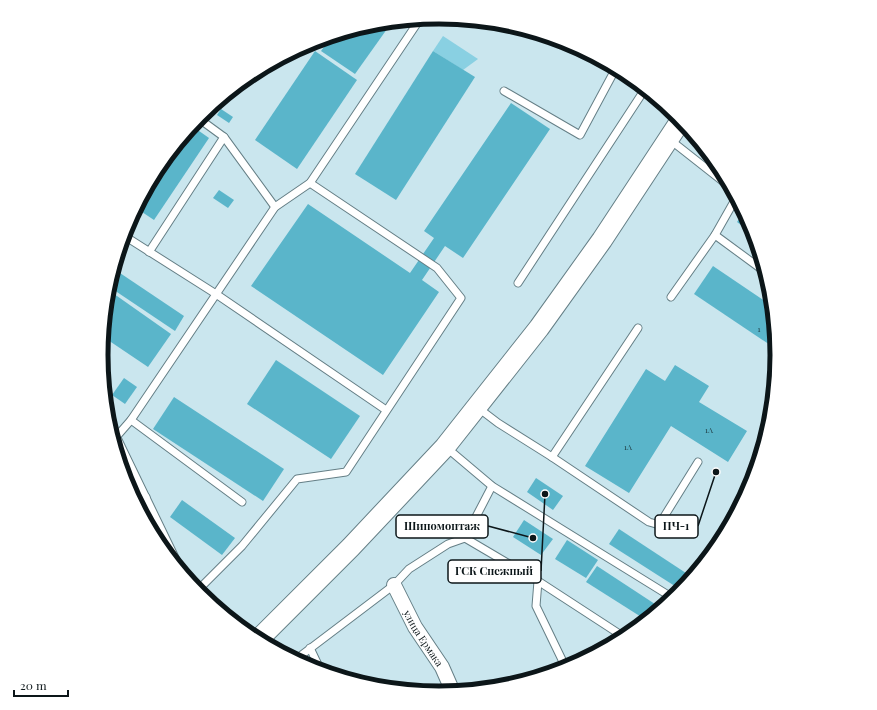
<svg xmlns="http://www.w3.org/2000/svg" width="877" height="710" font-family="'Playfair Display',serif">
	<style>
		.green { fill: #89d0e2 }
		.building { fill: #5ab5ca }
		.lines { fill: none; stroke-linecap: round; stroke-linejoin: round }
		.lane-casing { stroke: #657f86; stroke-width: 9 }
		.street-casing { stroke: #657f86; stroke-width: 16 }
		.secondary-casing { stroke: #657f86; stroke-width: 22 }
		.lane { stroke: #fff; stroke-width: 7 }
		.street { stroke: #fff; stroke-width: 14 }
		.secondary { stroke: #fff; stroke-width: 20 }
		.labels { text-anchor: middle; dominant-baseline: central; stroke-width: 3; stroke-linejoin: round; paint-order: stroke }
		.number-label { font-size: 8px; fill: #203e45 }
		.street-label { font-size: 10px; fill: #0c1619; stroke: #fff }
		.rim { fill: none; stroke: #0c1619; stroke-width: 5 }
		.leader { fill: none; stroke: #0c1619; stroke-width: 1.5 }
		.callout-dot { fill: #0c1619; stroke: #fff; stroke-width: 1.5 }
		.callout { fill: #fff; stroke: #0c1619; stroke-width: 1.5 }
		.callout-label { font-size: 11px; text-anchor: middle; font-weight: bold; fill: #0c1619 }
	</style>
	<rect width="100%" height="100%" fill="#cae6ee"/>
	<!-- green -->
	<polygon class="green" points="443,36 478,59 463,70 433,51"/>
	<!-- building -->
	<g class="building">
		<polygon points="392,22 355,74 321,51 332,36 373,23"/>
		<polygon points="315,51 357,80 297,169 255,140"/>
		<polygon points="433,51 475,77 396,200 355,174"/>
		<polygon points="511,103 550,129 463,258 445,246 422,280 439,292 383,375 251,286 308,204 410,273 434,238 424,231"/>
		<polygon points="221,109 233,117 229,123 217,115"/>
		<polygon points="192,126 209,138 154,220 136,208 158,167"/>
		<polygon points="219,190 234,200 228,208 213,198"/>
		<polygon points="744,212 751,226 753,234 737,222"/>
		<polygon points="713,266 772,306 776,349 694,294"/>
		<polygon points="114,269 184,316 175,331 108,286"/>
		<polygon points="107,289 171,334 148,367 102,336"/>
		<polygon points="276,360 360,416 331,459 247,404"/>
		<polygon points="675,365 709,386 699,402 747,431 728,462 671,426 629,493 585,466 646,369 665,381"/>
		<polygon points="124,378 137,387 125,404 112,395"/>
		<polygon points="174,397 284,469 263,501 153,429"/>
		<polygon points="536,478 563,496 553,510 527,492"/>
		<polygon points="182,500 235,538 222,555 170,517"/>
		<polygon points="524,520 553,539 541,555 513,537"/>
		<polygon points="619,529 692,577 681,590 609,544"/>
		<polygon points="567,540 598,560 586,578 555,559"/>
		<polygon points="597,566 661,608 646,620 586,582"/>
	</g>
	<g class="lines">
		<defs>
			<g id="lane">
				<polyline points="504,91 580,135 616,68"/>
				<polyline points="198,118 224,137 275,207"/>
				<polyline points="669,139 730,187"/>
				<polyline points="123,235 216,294 386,410"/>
				<polyline points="715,235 764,271"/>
				<polyline points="149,252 224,137"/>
				<polyline points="518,283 645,89"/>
				<polyline points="671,297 715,235 736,198"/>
				<polyline points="477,407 498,423 552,457 649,522 656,524 662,520 698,462"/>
				<polyline points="106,415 182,572"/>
				<polyline points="131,420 242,502"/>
				<polyline points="117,436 131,420 275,207 310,183 420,19"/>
				<polyline points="447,448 492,486 673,598"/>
				<polyline points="552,457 638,328"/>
				<polyline points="135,501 146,497"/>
				<polyline points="465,538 538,581 624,637"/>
				<polyline points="538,581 536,606 566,668"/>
				<polyline points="197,591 242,546 297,479 346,472 461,298 437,268 310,183"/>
				<polyline points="310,648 321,671"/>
				<polyline points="295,660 394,585 409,569 448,544 465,538 492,486"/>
			</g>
			<g id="street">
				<path id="s1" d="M394,585L415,627L442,667L453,692"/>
			</g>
			<polyline id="secondary" points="258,640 351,547 445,447 539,328 602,240 681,120"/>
		</defs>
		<!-- lane casing -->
		<use href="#lane" class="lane-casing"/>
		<!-- street casing -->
		<use href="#street" class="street-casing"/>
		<!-- secondary casing -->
		<use href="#secondary" class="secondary-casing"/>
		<!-- lane -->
		<use href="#lane" class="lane"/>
		<!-- street -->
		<use href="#street" class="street"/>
		<!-- secondary -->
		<use href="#secondary" class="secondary"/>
	</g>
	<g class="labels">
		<!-- number labels -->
		<g class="number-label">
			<text x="759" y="328">1</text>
			<text x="709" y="429">1А</text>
			<text x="628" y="446">1А</text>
		</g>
		<!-- street labels -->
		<g class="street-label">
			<text stroke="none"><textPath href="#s1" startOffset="61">улица Ермака</textPath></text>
		</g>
	</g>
	<!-- crop -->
	<path d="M0 0H877V710H0ZM108 355a331 331 0 1 1 662 0a331 331 0 1 1-662 0Z" fill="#fff" fill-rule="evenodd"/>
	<path class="rim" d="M108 355a331 331 0 1 1 662 0a331 331 0 1 1-662 0Z"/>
	<!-- callouts -->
	<path class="leader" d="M716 472L698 526M533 538L488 526M545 494L541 571"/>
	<g class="callout-dot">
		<circle cx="716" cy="472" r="4"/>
		<circle cx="533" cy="538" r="4"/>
		<circle cx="545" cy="494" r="4"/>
	</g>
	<g class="callout">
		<rect x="655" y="515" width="43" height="23" rx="4"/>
		<rect x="396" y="515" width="92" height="23" rx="4"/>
		<rect x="448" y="560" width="93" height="23" rx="4"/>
	</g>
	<g class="callout-label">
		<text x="676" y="530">ПЧ-1</text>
		<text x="442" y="530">Шиномонтаж</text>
		<text x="494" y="575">ГСК Снежный</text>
	</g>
	<!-- scale -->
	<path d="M14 690v6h54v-6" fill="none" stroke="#0c1619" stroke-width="2"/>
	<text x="20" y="690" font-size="12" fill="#0c1619" stroke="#ffffff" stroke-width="3" paint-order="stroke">20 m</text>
</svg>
